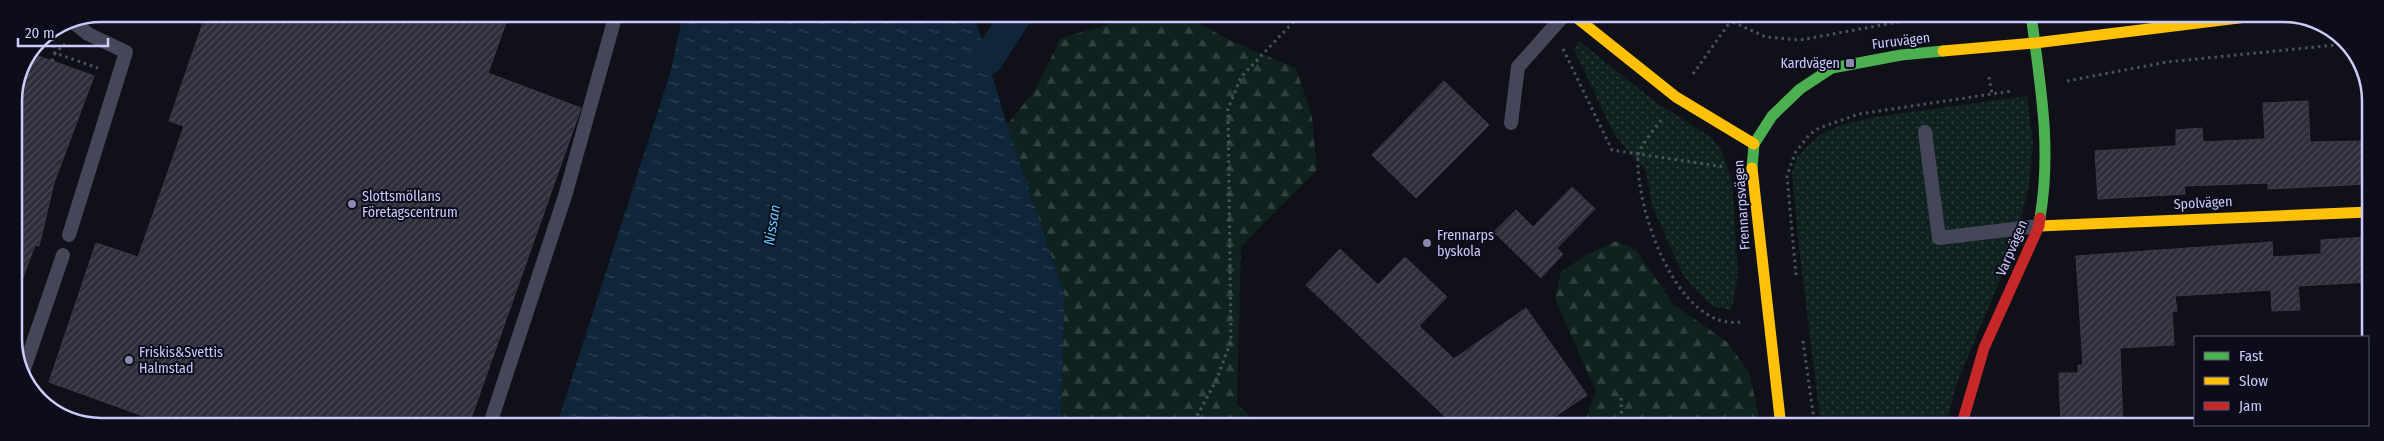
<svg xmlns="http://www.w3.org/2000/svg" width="2384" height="441" font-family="'Fira Sans Condensed',sans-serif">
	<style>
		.grass { fill: url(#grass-dots) }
		.forest { fill: url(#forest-firs) }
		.water { fill: url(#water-ripples) }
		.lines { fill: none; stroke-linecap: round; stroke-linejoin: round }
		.canal { stroke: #0e253a; stroke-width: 31 }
		.building { fill: url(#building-hatch); stroke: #3b3a4c }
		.path { stroke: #46555d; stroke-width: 3; stroke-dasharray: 2.5 4; stroke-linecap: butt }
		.lane { stroke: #454658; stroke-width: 14 }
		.fast { stroke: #4caf50; stroke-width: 11 }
		.slow { stroke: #ffc107; stroke-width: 11 }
		.jam { stroke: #c62828; stroke-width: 11 }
		.poi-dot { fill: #898aac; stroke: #0d0c1b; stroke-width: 2 }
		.labels { text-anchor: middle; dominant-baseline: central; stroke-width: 4; stroke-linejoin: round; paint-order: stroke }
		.street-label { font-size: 14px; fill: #cacbfc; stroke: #0d0c1b }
		.poi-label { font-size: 14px; fill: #cacbfc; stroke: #0d0c1b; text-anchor: start }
		.water-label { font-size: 15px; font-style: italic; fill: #5fc3f5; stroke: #0d0c1b }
		.rim { fill: none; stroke: #cacbfc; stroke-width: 2.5 }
	</style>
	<defs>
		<pattern id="grass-dots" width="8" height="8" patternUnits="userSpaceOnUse" patternTransform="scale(1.25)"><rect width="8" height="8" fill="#102220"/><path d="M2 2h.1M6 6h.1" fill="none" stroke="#314141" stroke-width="1.8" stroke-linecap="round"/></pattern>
		<pattern id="forest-firs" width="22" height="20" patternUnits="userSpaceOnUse" patternTransform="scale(1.25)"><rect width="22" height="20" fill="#102220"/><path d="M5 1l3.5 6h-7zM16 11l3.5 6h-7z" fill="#314141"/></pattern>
		<pattern id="water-ripples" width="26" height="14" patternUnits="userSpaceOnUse" patternTransform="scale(1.25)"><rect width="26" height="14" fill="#0e253a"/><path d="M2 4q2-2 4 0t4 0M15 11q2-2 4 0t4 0" fill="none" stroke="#304357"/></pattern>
		<pattern id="building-hatch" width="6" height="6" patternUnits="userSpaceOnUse" patternTransform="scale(1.25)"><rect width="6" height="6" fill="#2d2e3a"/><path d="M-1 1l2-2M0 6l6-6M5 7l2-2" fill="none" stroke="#4a4b57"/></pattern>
	</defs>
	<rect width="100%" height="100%" fill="#101018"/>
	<!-- grass -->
	<g class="grass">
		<polygon points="1579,41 1657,103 1712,138 1721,150 1732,181 1738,275 1733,303 1730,310 1712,306 1684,277 1653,208 1646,171 1614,134 1574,49"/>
		<polygon points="2027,96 2033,143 2029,186 2013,249 1957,383 1945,427 1821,427 1799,247 1792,173 1797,157 1819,135 1839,126 1874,117"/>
	</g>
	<!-- forest -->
	<g class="forest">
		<polygon points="1123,14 1182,14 1229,40 1296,68 1312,117 1317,170 1241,246 1237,404 1261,427 1060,427 1065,296 1007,125 1035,90 1061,38 1107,25"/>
		<polygon points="1616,241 1636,250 1673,304 1727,342 1749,372 1761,427 1583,427 1596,391 1555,299 1561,272 1586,255"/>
	</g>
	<!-- water -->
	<polygon class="water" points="683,14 974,14 1007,125 1065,296 1060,427 556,427 671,70"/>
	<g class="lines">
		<!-- canal -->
		<polyline class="canal" points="988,59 1017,14"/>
	</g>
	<!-- building -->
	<g class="building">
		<polygon points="206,14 509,14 488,73 581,108 468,427 342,427 313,416 309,427 171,426 49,382 96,243 138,257 184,126 169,121"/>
		<polygon points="30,53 94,76 54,183 39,246 35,245 18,291 16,291 14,101 21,68"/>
		<polygon points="1444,81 1489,125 1416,198 1372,155"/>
		<polygon points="2308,101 2310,142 2369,141 2369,184 2268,189 2268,183 2184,186 2185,194 2098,199 2095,151 2176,146 2176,130 2202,128 2203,142 2265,139 2263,103"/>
		<polygon points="1572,187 1595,209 1557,248 1563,254 1541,278 1494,232 1516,210 1533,227"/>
		<polygon points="2369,237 2369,282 2298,286 2300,310 2272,311 2271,290 2175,296 2177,311 2172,312 2174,345 2120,348 2123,427 2061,427 2059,373 2078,373 2078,365 2083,365 2076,256 2272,242 2273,257 2321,254 2321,240"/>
		<polygon points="1340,249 1378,285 1405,257 1447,297 1419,326 1454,359 1526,308 1587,395 1553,418 1558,427 1456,427 1306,285"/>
	</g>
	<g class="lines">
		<!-- path -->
		<g class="path">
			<polyline points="1715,14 1766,37 1800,40 1942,14"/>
			<polyline points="54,33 52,36 55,53 65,44"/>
			<polyline points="1563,49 1612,150 1725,167"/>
			<polyline points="52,61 55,53 98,68"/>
			<polyline points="1693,74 1730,22"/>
			<polyline points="1989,77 1992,94"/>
			<polyline points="2067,81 2167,62 2345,44"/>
			<path d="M1661,120C1655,128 1639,148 1638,156C1635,206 1676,331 1741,322"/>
			<polyline points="1796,275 1787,176 1795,153 1809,135 1819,128 1859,114 2012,91"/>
			<polyline points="1803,341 1815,427"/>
			<polyline points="1621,398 1622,427"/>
			<polyline points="1191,427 1216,381 1231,341 1228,109 1241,77 1301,14"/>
		</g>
		<!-- lane -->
		<g class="lane">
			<polyline points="1511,123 1518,67 1565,14"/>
			<polyline points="1925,132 1939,238 2039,226"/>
			<polyline points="69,235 126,52 88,34 71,20"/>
			<polyline points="23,372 63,255"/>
			<polyline points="489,427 565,196 616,14"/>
		</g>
		<!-- fast -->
		<g class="fast">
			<path d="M2031,14C2040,84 2052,147 2040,218"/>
			<polyline points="1752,168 1754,144 1772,116 1800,89 1832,68 1901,55 1943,51"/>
		</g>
		<!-- slow -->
		<g class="slow">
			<polyline points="1572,14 1676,97 1754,144"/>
			<polyline points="1943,51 2035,43 2263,15"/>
			<polyline points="1752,168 1781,427"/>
			<polyline points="2039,226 2369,212"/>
		</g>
		<!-- jam -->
		<polyline class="jam" points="1961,427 1984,348 2039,226 2040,218"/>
	</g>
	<!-- markers -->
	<g class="poi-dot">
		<rect x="1845" y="58" width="10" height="10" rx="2.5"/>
		<circle cx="352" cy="204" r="5"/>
		<circle cx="1427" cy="243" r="5"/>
		<circle cx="129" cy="360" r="5"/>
	</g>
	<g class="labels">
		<!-- street labels -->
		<g class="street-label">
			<text transform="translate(1901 41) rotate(-7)">Furuvägen</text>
			<text transform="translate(2203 203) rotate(-3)">Spolvägen</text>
			<text transform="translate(1742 205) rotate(-94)">Frennarpsvägen</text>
			<text transform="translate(2012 248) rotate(-67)">Varpvägen</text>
		</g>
		<!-- poi labels -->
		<g class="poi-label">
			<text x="1840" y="63" text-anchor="end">Kardvägen</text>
			<text x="362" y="196">Slottsmöllans<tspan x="362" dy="16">Företagscentrum</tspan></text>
			<text x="1437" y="235">Frennarps<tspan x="1437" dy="16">byskola</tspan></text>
			<text x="139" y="352">Friskis&amp;Svettis<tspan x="139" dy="16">Halmstad</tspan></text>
		</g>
		<!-- water labels -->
		<g class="water-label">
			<text transform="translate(772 225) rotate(-81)">Nissan</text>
		</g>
	</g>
	<!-- crop -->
	<path d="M0 0H2384V441H0ZM101 22H2283A79 79 0 0 1 2362 101V339A79 79 0 0 1 2283 418H101A79 79 0 0 1 22 339V101A79 79 0 0 1 101 22Z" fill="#0d0c1b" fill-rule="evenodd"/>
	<path class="rim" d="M101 22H2283A79 79 0 0 1 2362 101V339A79 79 0 0 1 2283 418H101A79 79 0 0 1 22 339V101A79 79 0 0 1 101 22Z"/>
	<!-- legend -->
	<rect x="2194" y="336" width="175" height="90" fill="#0d0c1b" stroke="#595875"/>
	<rect x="2204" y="352" width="25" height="8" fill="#4caf50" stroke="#595875"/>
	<text x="2239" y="361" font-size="15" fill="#cacbfc">Fast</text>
	<rect x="2204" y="377" width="25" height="8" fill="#ffc107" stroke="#595875"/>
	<text x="2239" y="386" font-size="15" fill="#cacbfc">Slow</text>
	<rect x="2204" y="402" width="25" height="8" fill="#c62828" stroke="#595875"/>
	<text x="2239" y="411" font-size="15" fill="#cacbfc">Jam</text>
	<!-- scale -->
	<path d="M18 38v8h90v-8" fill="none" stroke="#cacbfc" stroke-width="2.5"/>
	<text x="25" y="38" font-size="15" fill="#cacbfc" stroke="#0d0c1b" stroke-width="4" paint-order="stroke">20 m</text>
</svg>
